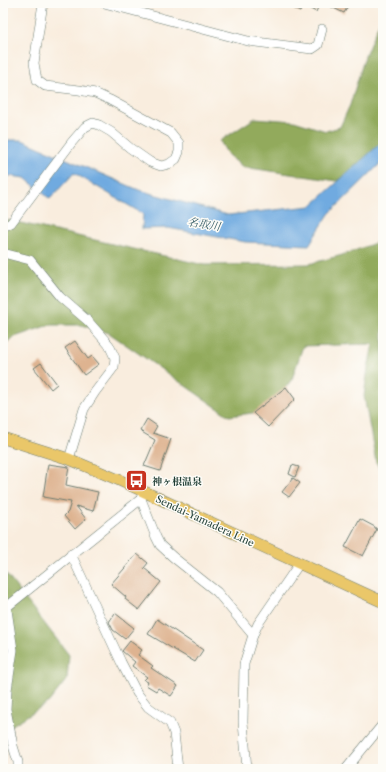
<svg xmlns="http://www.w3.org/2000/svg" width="386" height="772" font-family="'Libre Caslon Text','Noto Serif JP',serif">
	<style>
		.forest { fill: #92aa5b; stroke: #587448 }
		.water { fill: #6faae0; stroke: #47748a }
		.building { fill: #deb390 }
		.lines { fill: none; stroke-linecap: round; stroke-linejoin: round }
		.minor-casing { stroke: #6b7b70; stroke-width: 10 }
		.major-casing { stroke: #6b7b70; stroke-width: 12 }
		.minor { stroke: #fff; stroke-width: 9 }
		.major { stroke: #eac769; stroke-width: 11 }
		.labels { text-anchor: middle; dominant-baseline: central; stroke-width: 3; stroke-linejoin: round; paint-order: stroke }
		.poi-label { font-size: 10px; font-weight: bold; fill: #1f3d34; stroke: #fdfcf7; text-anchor: start }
		.street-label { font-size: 10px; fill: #1f3d34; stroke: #fdfcf7 }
		.water-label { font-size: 11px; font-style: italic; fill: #375e68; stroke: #fdfcf7 }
	</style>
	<rect width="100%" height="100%" fill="#fdfcf7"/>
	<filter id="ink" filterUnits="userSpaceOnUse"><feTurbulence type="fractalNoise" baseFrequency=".025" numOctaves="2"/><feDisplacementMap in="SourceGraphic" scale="8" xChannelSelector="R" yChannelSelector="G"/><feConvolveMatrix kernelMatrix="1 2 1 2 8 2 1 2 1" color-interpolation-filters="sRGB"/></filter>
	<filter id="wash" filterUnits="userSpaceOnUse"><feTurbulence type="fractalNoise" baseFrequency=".012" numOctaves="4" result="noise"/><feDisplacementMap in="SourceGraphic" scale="16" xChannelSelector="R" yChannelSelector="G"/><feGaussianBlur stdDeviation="0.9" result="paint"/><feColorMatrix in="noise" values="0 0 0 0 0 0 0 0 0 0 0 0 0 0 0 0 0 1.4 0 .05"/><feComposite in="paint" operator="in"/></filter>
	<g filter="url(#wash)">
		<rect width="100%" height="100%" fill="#f9edde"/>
		<!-- forest -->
		<g class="forest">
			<polygon points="383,13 383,156 337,181 243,167 228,155 220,141 255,118 294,121 326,131 340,127 350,105 365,56"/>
			<polygon points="3,219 204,265 309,264 346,254 383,240 383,474 376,462 364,396 368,368 373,344 303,346 292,379 277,399 253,413 229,416 109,333 82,325 49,325 12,338 3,347"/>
			<polygon points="3,570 69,655 67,679 49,702 3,731"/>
		</g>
		<!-- water -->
		<polygon class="water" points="3,140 22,140 139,190 228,215 311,206 383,141 383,161 329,214 309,245 245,242 168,228 142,229 143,214 74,173 50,199 25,178 3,175"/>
		<g id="blocks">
			<!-- building -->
			<g class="building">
				<polygon points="282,3 320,3 316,12 303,5 300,12"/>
				<polygon points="323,3 346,3 345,5 348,6 344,13"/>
				<polygon points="75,341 88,359 92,356 99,364 84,375 65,348"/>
				<polygon points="41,363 57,384 51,389 34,368"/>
				<polygon points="286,387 295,399 268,427 253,413"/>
				<polygon points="147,419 157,426 153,433 171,439 160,471 144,466 155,440 140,431"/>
				<polygon points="48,464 69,467 66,485 98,492 93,511 76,506 86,519 75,529 64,516 68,512 71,502 43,497"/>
				<polygon points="292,465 299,467 295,477 289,474"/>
				<polygon points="293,478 300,483 289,497 282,492"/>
				<polygon points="360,519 375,527 375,528 377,529 363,556 345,547"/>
				<polygon points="137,554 148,563 144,568 161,582 139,610 125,599 126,597 111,584"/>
				<polygon points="115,613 134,628 125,639 113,630 109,622"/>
				<polygon points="157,619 203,650 195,662 148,634"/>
				<polygon points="130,641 142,650 138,655 153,666 151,668 178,686 171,696 158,688 156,691 146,685 148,682 144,680 147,677 132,666 135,662 122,651"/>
			</g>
		</g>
	</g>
	<g filter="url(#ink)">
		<use href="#blocks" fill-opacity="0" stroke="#6b7b70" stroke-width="1"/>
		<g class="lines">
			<defs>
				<g id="minor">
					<polyline points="104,3 248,41 312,49 318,45 322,29"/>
					<polyline points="3,227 11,223 72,142 85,127 93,123 99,125 111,132 130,148 150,162 161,166 169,164 176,159 179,152 179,143 171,133 110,100 95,93 79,90 45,86 37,80 34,63 43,3"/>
					<polyline points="3,253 30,260 60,297 88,321 109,345 115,358 114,367 95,392 84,409 69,459"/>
					<polyline points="141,499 156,537 160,545 173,557 217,592 253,635"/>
					<polyline points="71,554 121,662 137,693 148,707 170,723 174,733 178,769"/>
					<polyline points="18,769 18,762 13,746 6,709 7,690 13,650 7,610 8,606 141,499 143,492"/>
					<polyline points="247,769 243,722 244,664 253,635 258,624 299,564"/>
					<polyline points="346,769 383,724"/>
				</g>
				<polyline id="major" points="3,438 69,459 119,480 383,602"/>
			</defs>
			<!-- minor casing -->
			<use href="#minor" class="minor-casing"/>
			<!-- major casing -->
			<use href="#major" class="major-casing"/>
			<!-- minor -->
			<use href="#minor" class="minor"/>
			<!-- major -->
			<use href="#major" class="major"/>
		</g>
	</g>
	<!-- icons -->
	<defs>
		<symbol id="bus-square" viewBox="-11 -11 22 22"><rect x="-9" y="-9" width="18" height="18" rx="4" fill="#c8321e" stroke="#fdfcf7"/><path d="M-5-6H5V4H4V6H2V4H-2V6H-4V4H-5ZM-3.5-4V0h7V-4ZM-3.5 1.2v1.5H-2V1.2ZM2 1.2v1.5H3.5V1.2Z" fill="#fff"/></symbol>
	</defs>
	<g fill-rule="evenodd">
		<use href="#bus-square" x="124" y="468" width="25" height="25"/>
	</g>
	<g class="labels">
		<!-- poi labels -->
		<g class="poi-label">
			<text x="152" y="481">神ヶ根温泉</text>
		</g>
		<!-- street labels -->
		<g class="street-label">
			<text transform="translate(205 521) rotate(25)">Sendai-Yamadera Line</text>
		</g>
		<!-- water labels -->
		<g class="water-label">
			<text transform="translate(204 224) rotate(9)">名取川</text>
		</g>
	</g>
	<!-- margin -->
	<rect width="386" height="772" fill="none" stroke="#fdfcf7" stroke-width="16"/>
</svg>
